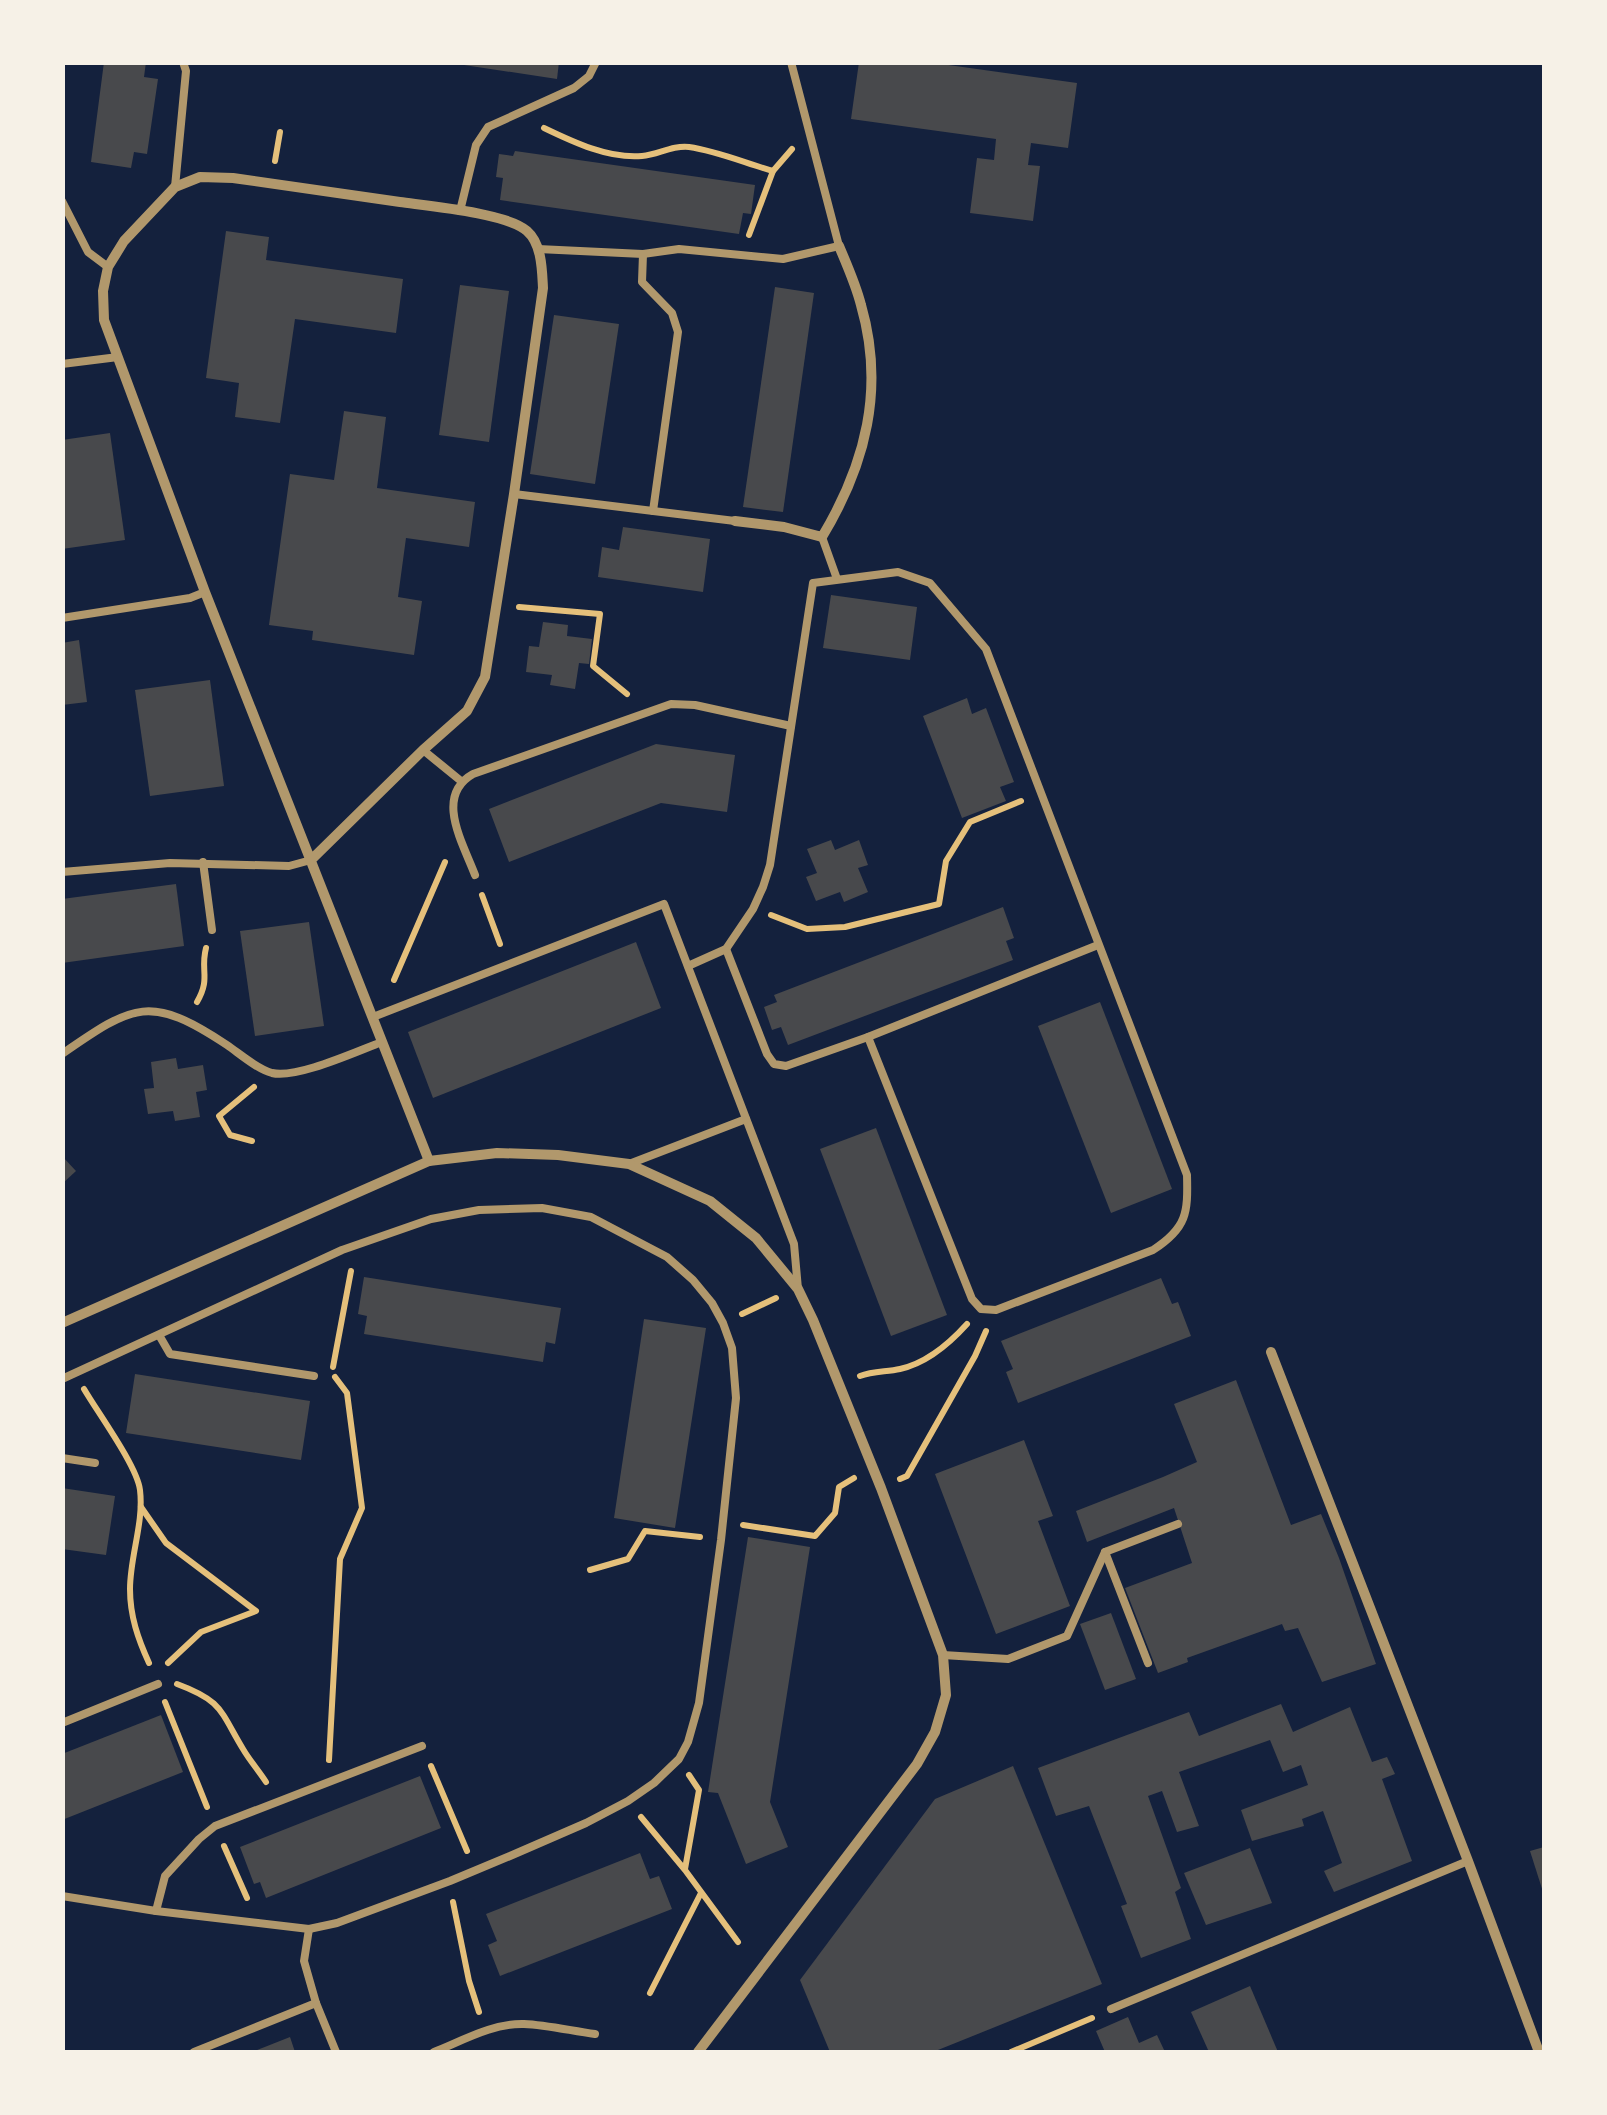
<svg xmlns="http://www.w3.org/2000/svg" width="1607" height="2115" font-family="'Fira Sans',sans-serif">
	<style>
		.building { fill: #48494c }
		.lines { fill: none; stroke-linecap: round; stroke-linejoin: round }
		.path { stroke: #e5c07b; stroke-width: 6 }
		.service { stroke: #b1986c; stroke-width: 8 }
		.minor { stroke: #b1986c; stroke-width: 10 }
	</style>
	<rect width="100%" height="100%" fill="#14213d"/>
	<!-- building -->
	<g class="building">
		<polygon points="104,62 146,62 144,77 158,79 147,154 134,152 131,168 91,162"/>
		<polygon points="464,62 559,62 557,79 464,65"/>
		<polygon points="859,62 927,62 1077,83 1068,148 1031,143 1028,165 1040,166 1033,221 970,213 977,158 994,160 996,139 851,119"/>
		<polygon points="515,151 755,185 751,214 743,213 739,234 500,200 503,178 496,177 499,154 513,156"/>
		<polygon points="226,231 269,237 266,260 403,279 396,333 295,319 280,423 235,417 239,383 206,378"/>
		<polygon points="460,285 509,291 489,442 439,435"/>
		<polygon points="775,287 814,293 783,512 743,507"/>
		<polygon points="554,315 619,324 595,484 530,474"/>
		<polygon points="344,411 386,417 377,488 475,502 469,547 406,538 398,597 422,601 414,655 312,640 313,631 269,625 290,474 334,480"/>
		<polygon points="110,433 125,540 62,549 62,440"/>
		<polygon points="623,527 710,539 703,592 598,577 602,547 619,550"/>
		<polygon points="831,595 917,607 910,660 823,648"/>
		<polygon points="543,622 568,625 567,636 592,639 589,664 579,663 575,689 550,685 552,675 526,672 529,646 539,647"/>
		<polygon points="79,640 87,702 62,705 62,643"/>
		<polygon points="210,680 224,786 150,796 135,690"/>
		<polygon points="967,698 972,714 986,708 1014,782 1000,787 1006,801 962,818 923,716"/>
		<polygon points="656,744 735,755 727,812 661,803 509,862 489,809"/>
		<polygon points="831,840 835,850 859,840 868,865 858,868 868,892 844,902 840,892 816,901 806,877 817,873 807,849"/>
		<polygon points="176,884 184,946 62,963 62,899"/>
		<polygon points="1003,907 1014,938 1006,941 1013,960 788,1045 781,1027 772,1030 764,1007 777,1002 774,995"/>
		<polygon points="309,922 324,1026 255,1036 240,931"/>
		<polygon points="636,942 661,1008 433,1098 408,1032"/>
		<polygon points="1100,1002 1172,1189 1111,1213 1038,1026"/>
		<polygon points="176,1058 178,1069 203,1065 207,1090 196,1092 200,1117 175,1121 173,1111 148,1114 144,1089 154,1088 151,1062"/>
		<polygon points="876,1128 947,1315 891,1336 820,1149"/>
		<polygon points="62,1156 76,1171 62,1184"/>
		<polygon points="364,1277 561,1308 555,1344 546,1342 543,1362 364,1334 367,1316 358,1314"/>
		<polygon points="1161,1278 1172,1304 1178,1302 1191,1336 1018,1403 1006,1372 1013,1369 1001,1341"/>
		<polygon points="644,1319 706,1328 675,1528 614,1518"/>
		<polygon points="135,1374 310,1401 301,1460 126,1433"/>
		<polygon points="1236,1380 1291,1525 1321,1514 1339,1558 1376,1664 1322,1682 1298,1628 1285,1631 1282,1624 1187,1658 1188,1662 1158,1673 1125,1588 1192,1563 1174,1508 1087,1542 1076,1511 1163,1477 1197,1462 1174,1404"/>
		<polygon points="1024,1440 1053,1516 1038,1521 1070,1606 996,1634 935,1474"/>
		<polygon points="62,1488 115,1496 106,1555 62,1549"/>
		<polygon points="748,1537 810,1547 770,1802 788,1847 746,1864 718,1793 708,1792"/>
		<polygon points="1111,1613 1136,1679 1105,1690 1080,1624"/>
		<polygon points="1281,1704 1293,1732 1350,1707 1372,1762 1387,1757 1395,1774 1382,1779 1412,1861 1334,1892 1324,1871 1342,1863 1323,1811 1302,1819 1304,1826 1252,1841 1241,1810 1308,1785 1301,1765 1283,1772 1270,1740 1179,1772 1199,1826 1177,1832 1162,1791 1148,1796 1181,1888 1175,1892 1191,1939 1141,1958 1121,1906 1127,1904 1089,1806 1056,1816 1038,1768 1189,1712 1199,1736"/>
		<polygon points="161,1715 183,1772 62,1820 62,1754"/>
		<polygon points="1013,1766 1102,1984 933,2052 830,2052 800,1980 935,1799"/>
		<polygon points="420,1776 441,1828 266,1898 260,1882 254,1884 240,1847"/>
		<polygon points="1544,1847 1544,1895 1530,1851"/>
		<polygon points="1250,1848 1272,1903 1206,1925 1184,1873"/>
		<polygon points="640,1853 650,1879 659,1876 672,1909 500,1976 488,1945 497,1941 486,1914"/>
		<polygon points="1250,1986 1278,2052 1209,2052 1191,2012"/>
		<polygon points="1128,2017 1139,2043 1157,2035 1165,2052 1105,2052 1096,2031"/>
		<polygon points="290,2037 295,2052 252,2052"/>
	</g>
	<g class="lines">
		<!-- path -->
		<g class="path">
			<path d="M544,128C573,142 609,159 642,156C658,155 672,145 689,147C717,151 745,163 773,171"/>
			<polyline points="275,161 280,132"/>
			<polyline points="749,235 773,171 792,149"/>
			<polyline points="519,607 600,614 593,666 627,694"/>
			<polyline points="482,895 500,944"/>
			<polyline points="771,915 807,929 845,927 939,904 946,861 970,822 1021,801"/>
			<polyline points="394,980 445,862"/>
			<path d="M197,1002C211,978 200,971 206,948"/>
			<polyline points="252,1141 230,1135 219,1116 254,1087"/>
			<polyline points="742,1314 776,1298"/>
			<polyline points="333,1367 351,1271"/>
			<path d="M860,1376C873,1371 887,1372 900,1369C927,1363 949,1344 967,1324"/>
			<path d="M84,1389C98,1413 137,1466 140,1490C144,1523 130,1556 130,1589C130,1616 138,1639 149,1663"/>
			<polyline points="900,1479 907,1476 975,1356 986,1331"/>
			<polyline points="141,1507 166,1543 256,1611 201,1632 168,1663"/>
			<polyline points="743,1525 815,1536 835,1513 839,1487 854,1478"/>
			<polyline points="590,1570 628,1559 645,1531 700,1537"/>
			<path d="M177,1684C223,1701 220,1711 243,1749C250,1761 259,1771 266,1782"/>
			<polyline points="165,1702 207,1807"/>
			<polyline points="329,1760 340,1559 362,1508 347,1393 335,1377"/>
			<polyline points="431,1766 467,1851"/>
			<polyline points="641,1817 685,1870 738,1942"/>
			<polyline points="224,1846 247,1898"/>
			<polyline points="685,1869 699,1790 689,1775"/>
			<polyline points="453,1902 469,1981 479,2012"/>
			<polyline points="650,1993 701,1893"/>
			<polyline points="1011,2052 1092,2018"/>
		</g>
		<!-- service -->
		<g class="service">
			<polyline points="175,187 186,71 183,62"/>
			<polyline points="62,201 88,252 108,267"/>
			<polyline points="460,211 476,145 488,127 574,88 589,76 596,62"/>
			<polyline points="538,249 643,254 679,249 783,259 839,246 791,62"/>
			<polyline points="643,254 642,282 672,313 678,332 653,511"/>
			<polyline points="62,364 118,357"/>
			<polyline points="514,494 735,521"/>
			<polyline points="822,537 837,579"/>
			<polyline points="62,618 190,598 205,592"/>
			<polyline points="423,750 461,781"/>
			<polyline points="203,862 212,930"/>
			<polyline points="62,872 170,863 289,866 311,860"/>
			<path d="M475,875C463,843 434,796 473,774L671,704L695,705L791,726"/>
			<polyline points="726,949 767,1054 774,1064 786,1066 868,1037 1098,945"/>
			<path d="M688,966L726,949L753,909L763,887L770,865L813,583L898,572L930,583L986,649L1187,1175C1188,1213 1187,1228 1153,1250L996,1310L981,1309L972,1299L868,1037"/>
			<polyline points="373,1017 664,904 794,1244 798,1289"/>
			<path d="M62,1054C134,1004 150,994 227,1045C240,1054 257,1069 272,1073C297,1079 357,1051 382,1042"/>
			<polyline points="629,1164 746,1119"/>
			<polyline points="159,1335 170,1354 314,1376"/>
			<polyline points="62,1379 342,1250 431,1219 479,1210 542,1208 591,1217 667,1257 693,1280 712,1303 723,1323 732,1348 736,1398 721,1540 699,1703 688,1742 679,1759 654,1783 628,1801 586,1823 510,1856 450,1881 337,1923 309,1929 156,1911 62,1896"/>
			<polyline points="62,1458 95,1463"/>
			<polyline points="1105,1552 1148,1663"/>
			<polyline points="943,1655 1008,1659 1067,1636 1105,1552 1178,1524"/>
			<polyline points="62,1723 158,1684"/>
			<polyline points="156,1911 165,1876 199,1839 215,1826 422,1746"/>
			<polyline points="309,1929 304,1961 316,2003 336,2052"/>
			<polyline points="1111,2009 1468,1861"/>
			<polyline points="194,2052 316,2003"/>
			<path d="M434,2052C462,2041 493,2023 524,2024C547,2025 572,2031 595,2034"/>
		</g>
		<!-- minor -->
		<g class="minor">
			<path d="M735,521L784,527L822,537C866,464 885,388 861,305C856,285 847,265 839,246"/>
			<path d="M311,860L423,750L467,711L485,677L514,494L543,288C542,270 542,244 527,231C507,213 429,206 400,202C345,194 289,186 233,178L200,177L175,187L124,241L108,267L103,291L104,320L205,592L429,1161"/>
			<polyline points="62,1323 429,1161 497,1153 558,1155 629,1164 710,1201 756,1238 798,1289 813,1320 881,1488 943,1655 946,1695 935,1732 917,1764 698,2052"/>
			<polyline points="1271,1352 1468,1861 1539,2052"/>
		</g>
	</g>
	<!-- border -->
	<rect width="1607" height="2115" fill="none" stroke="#f6f1e7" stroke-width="130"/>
</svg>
